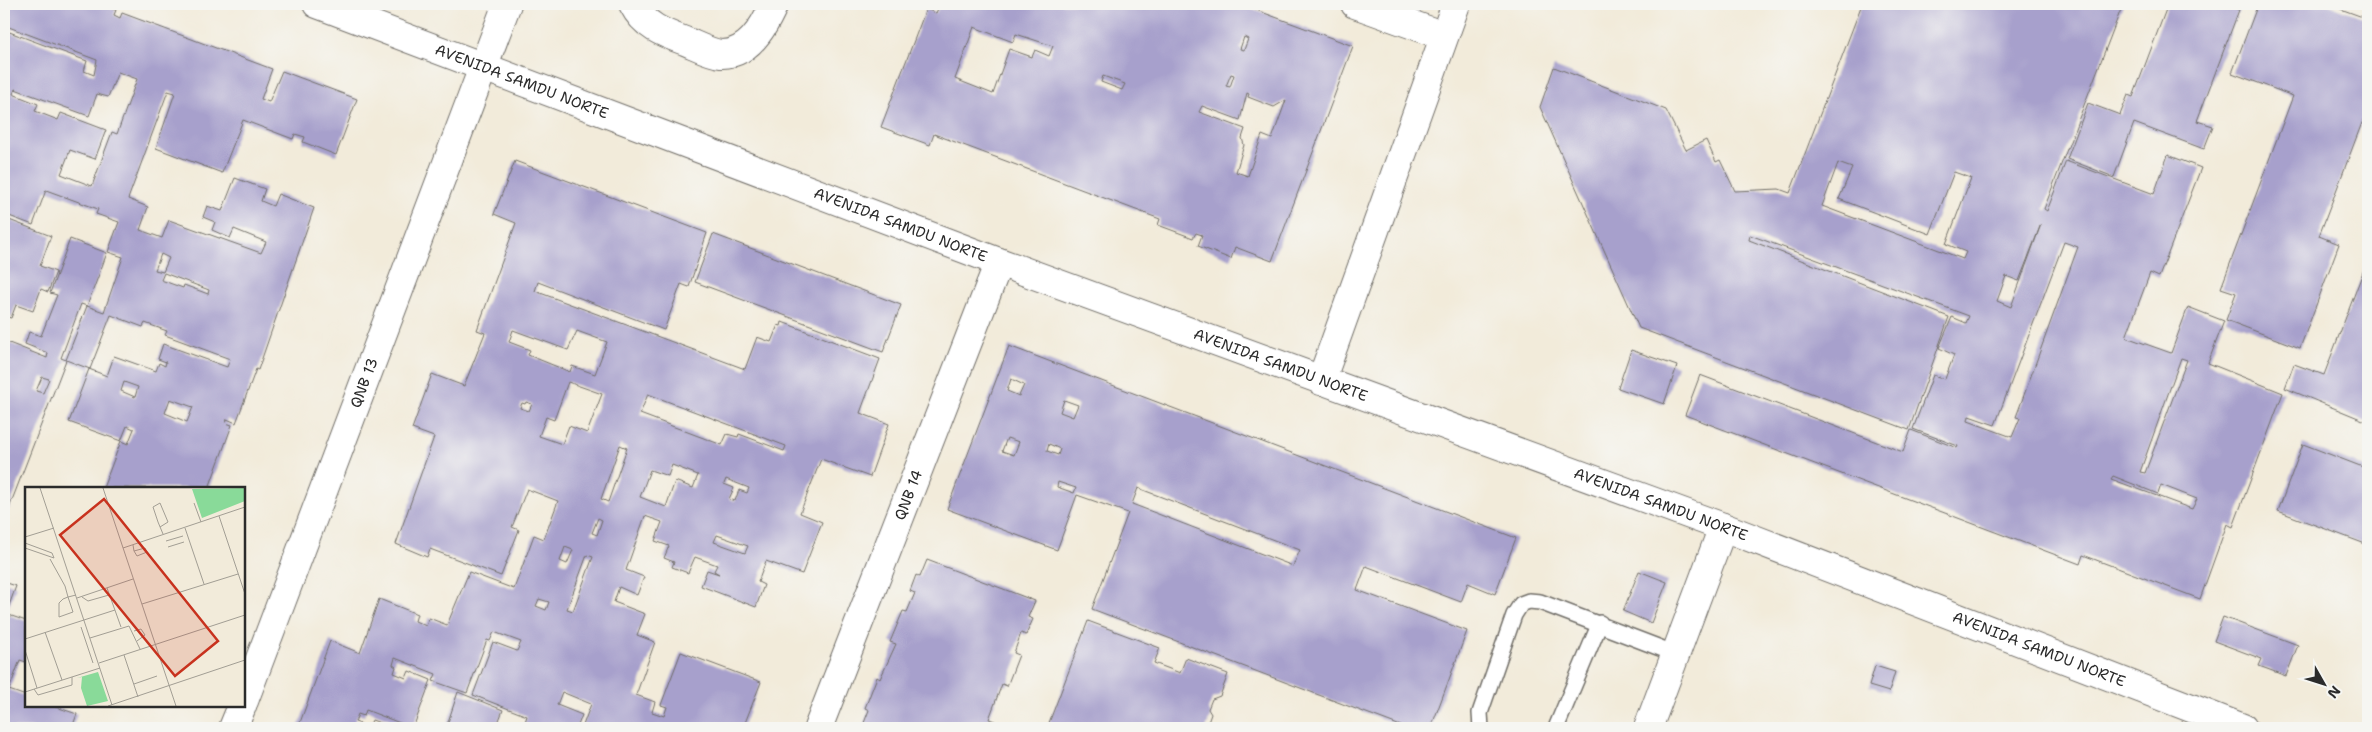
<svg xmlns="http://www.w3.org/2000/svg" width="2372" height="732" font-family="'Shantell Sans',sans-serif">
	<style>
		.building { fill: #a7a0cc; fill-rule: evenodd }
		.lines { fill: none; stroke-linecap: round; stroke-linejoin: round }
		.service-casing { stroke: #716e68; stroke-width: 18 }
		.minor-casing { stroke: #716e68; stroke-width: 30 }
		.tertiary-casing { stroke: #716e68; stroke-width: 30 }
		.secondary-casing { stroke: #716e68; stroke-width: 30 }
		.service { stroke: #fff; stroke-width: 15 }
		.minor { stroke: #fff; stroke-width: 28 }
		.tertiary { stroke: #fff; stroke-width: 28 }
		.secondary { stroke: #fff; stroke-width: 28 }
		.labels { text-anchor: middle; dominant-baseline: central; stroke-width: 5; stroke-linejoin: round; paint-order: stroke }
		.street-label { font-size: 15px; fill: #2b2b2b; stroke: #f6f6f2 }
		.inset-road { fill: none; stroke: #a29e94; stroke-width: 1 }
		.view { fill: #c8321e; fill-opacity: 0.15; stroke: #c8321e; stroke-width: 2.5 }
		.inset-edge { fill: none; stroke: #2b2b2b; stroke-width: 2.5 }
	</style>
	<rect width="100%" height="100%" fill="#f6f6f2"/>
	<filter id="ink" filterUnits="userSpaceOnUse"><feTurbulence type="fractalNoise" baseFrequency=".02" numOctaves="2"/><feDisplacementMap in="SourceGraphic" scale="10" xChannelSelector="R" yChannelSelector="G"/><feConvolveMatrix kernelMatrix="1 2 1 2 8 2 1 2 1" color-interpolation-filters="sRGB"/></filter>
	<filter id="wash" filterUnits="userSpaceOnUse"><feTurbulence type="fractalNoise" baseFrequency=".0096" numOctaves="4" result="noise"/><feDisplacementMap in="SourceGraphic" scale="20" xChannelSelector="R" yChannelSelector="G"/><feGaussianBlur stdDeviation="1.12" result="paint"/><feColorMatrix in="noise" values="0 0 0 0 0 0 0 0 0 0 0 0 0 0 0 0 0 1.4 0 .05"/><feComposite in="paint" operator="in"/></filter>
	<g filter="url(#wash)">
		<rect width="100%" height="100%" fill="#f2ebda"/>
		<g id="blocks">
			<!-- building -->
			<g class="building">
				<path d="M4,4H98L116,10L114,15L120,18L122,13L272,69L261,99L269,102L282,71L357,99L336,155L303,142L305,137L295,134L293,139L243,120L222,173L156,148L175,93L168,91L128,199L148,207L140,230L162,238L169,220L261,253L266,242L234,229L230,238L212,230L215,222L203,217L207,206L222,211L235,178L265,189L261,201L273,206L278,194L314,208L258,370L256,369L236,423L227,419L226,423L232,425L209,488H103L121,441L128,444L134,429L127,426L121,441L69,422L89,369L107,376L114,356L156,371L159,363L165,366L166,362L158,359L163,344L227,367L230,359L165,335L167,331L145,323L143,327L111,315L90,369L66,360L87,306L81,304L61,358L66,360L4,521V406L7,399L4,398V341L47,358L48,353L25,344L29,332L41,336L57,295L50,293L70,239L107,253L87,306L104,312L123,257L108,252L119,222L96,214L98,209L46,190L33,225L4,214L7,199L4,198ZM6,26L97,60L94,75L84,71L87,61L4,30ZM118,72L137,79L117,134L112,132L92,186L61,174L70,150L95,159L106,130L61,113L58,120L35,111L38,104L13,94L15,89L89,116L97,94L108,97ZM161,254L169,258L163,272L155,270ZM164,273L209,290L208,294L184,285L183,288L161,280ZM42,377L49,379L43,393L36,391ZM124,382L138,387L135,397L121,391ZM170,399L193,407L187,422L165,413Z"/>
				<path d="M940,4H1240L1353,46L1272,261L1235,247L1231,259L1198,246L1202,235L1196,233L1193,238L1158,225L1160,219L934,134L930,145L881,127L926,9L936,13ZM974,27L1013,42L1016,34L1053,46L1049,56L1035,50L1032,57L1009,49L993,94L955,79ZM1244,37L1248,39L1244,50L1240,49ZM1231,74L1234,75L1230,87L1226,86ZM1103,76L1125,84L1122,90L1101,82ZM1247,93L1249,94L1248,97L1274,107L1286,100L1272,139L1262,135L1248,176L1236,172L1244,145L1242,138L1245,129L1199,112L1202,106L1240,120Z"/>
				<path d="M1862,4H2123L2044,209L2047,211L2066,161L2154,194L2168,155L2201,168L2159,277L2150,273L2126,337L2171,353L2188,307L2224,321L2208,363L2283,393L2233,527L2227,524L2200,599L2083,555L2080,564L1685,415L1700,375L1903,452L1911,430L1957,448L1958,446L1913,429L1933,375L1945,379L1954,355L1939,348L1952,317L1966,323L1969,316L1750,235L1749,240L1949,317L1909,430L1639,328L1540,107L1554,67L1666,110L1686,150L1706,140L1716,162L1720,160L1735,191L1779,189L1790,193ZM1838,163L1852,168L1839,199L1930,234L1954,172L1971,178L1946,244L1966,252L1963,259L1822,206ZM2041,224L2011,307L1997,301L2006,276L2019,281ZM2064,242L2078,247L2016,417L2020,418L2012,437L1968,421L1969,416L1995,425ZM2181,358L2187,360L2145,473L2140,472ZM2113,476L2158,494L2161,485L2197,499L2192,509L2111,479Z"/>
				<polygon points="2168,4 2224,4 2239,10 2197,121 2213,126 2204,149 2134,123 2114,177 2067,159 2088,103 2120,115 2128,95 2133,97"/>
				<polygon points="2258,4 2327,4 2368,19 2368,122 2363,120 2319,236 2339,244 2300,348 2226,320 2236,293 2221,288 2293,96 2232,73"/>
				<path d="M515,161L707,233L689,287L681,284L664,330L538,282L535,291L745,369L757,337L771,342L778,325L781,326L782,322L880,359L860,413L889,424L870,477L821,459L800,513L822,522L802,574L766,561L758,582L764,585L756,607L701,586L707,570L719,574L714,571L717,565L695,557L688,573L672,567L674,562L664,558L669,546L655,541L662,522L645,516L626,570L644,577L637,595L619,587L614,602L645,614L637,635L655,642L636,695L655,702L652,712L664,716L667,707L661,705L681,652L761,682L743,728H724L717,725L716,728H582L591,704L562,692L557,705L582,715L577,728H561L554,726L553,728H523L527,716L473,695L493,642L517,651L521,642L494,632L490,641L487,640L467,693L433,681L436,674L395,658L393,665L396,667L394,673L406,678L409,671L431,680L413,728L366,710L364,716L358,714L355,722L369,727L372,720L394,728H298L330,641L360,653L379,599L417,614L415,621L426,626L429,618L447,625L469,572L514,589L534,535L544,539L558,501L527,489L512,527L519,530L501,576L430,549L427,557L396,544L434,437L412,429L432,374L464,386L485,333L477,330L516,223L494,214ZM513,330L568,350L577,331L607,342L595,374L572,366L570,372L528,355L530,350L509,342ZM568,382L602,394L587,433L569,426L562,444L539,436L546,417L554,420ZM648,394L786,446L784,451L739,434L738,437L727,434L722,445L640,414ZM526,402L532,404L529,411L520,408L522,403L525,404ZM620,445L627,448L608,502L601,499ZM672,465L698,475L693,488L675,481L666,507L640,497L650,470L668,476ZM726,479L749,488L747,493L739,490L735,501L729,499L734,488L724,484ZM598,518L602,520L597,535L592,533ZM717,535L748,546L745,553L714,542ZM565,547L573,550L567,564L560,561ZM587,555L593,557L573,611L567,609ZM539,599L549,602L546,610L536,606Z"/>
				<polygon points="4,218 51,236 40,266 56,272 48,292 41,289 33,311 16,305 11,318 4,316"/>
				<polygon points="713,234 901,305 883,352 695,282"/>
				<polygon points="2368,259 2368,422 2285,388 2294,364 2324,375"/>
				<path d="M1009,346L1516,538L1495,594L1468,583L1461,602L1366,566L1357,590L1467,631L1431,728H1406L1092,609L1128,513L1077,495L1057,550L947,509ZM1011,379L1024,385L1019,396L1007,391ZM1064,400L1078,405L1073,417L1060,412ZM1007,438L1019,442L1014,455L1002,451ZM1049,444L1060,449L1058,455L1047,451ZM1058,482L1076,488L1074,493L1057,487ZM1138,488L1300,550L1293,566L1132,504Z"/>
				<polygon points="1631,350 1677,366 1664,404 1618,388"/>
				<polygon points="2303,444 2368,469 2368,545 2278,511"/>
				<polygon points="927,560 1035,601 1028,617 1033,619 1026,635 1021,633 1014,653 1019,655 1007,686 1002,684 989,719 995,721 992,728 862,728 869,710 865,708 877,677 880,679 896,644 890,642 903,611 907,612 915,593 910,591 916,575 920,577"/>
				<polygon points="1639,571 1667,582 1651,623 1623,611"/>
				<polygon points="4,582 16,586 6,614 26,621 26,662 20,660 9,690 26,696 26,706 53,706 77,714 72,728 4,728"/>
				<polygon points="2223,617 2298,645 2286,676 2259,666 2262,659 2214,641"/>
				<polygon points="1088,621 1160,648 1154,663 1180,673 1186,658 1228,674 1220,696 1212,699 1208,709 1211,714 1206,728 1047,728"/>
				<polygon points="1875,666 1895,672 1889,692 1869,686"/>
				<polygon points="458,692 503,710 496,728 446,728"/>
			</g>
		</g>
	</g>
	<g filter="url(#ink)">
		<use href="#blocks" fill-opacity="0" stroke="#716e68" stroke-width="1"/>
		<g class="lines">
			<defs>
				<g id="service">
					<polyline points="1481,728 1480,713 1514,615 1521,604 1529,601 1540,602 1676,654"/>
					<polyline points="1556,728 1600,623"/>
				</g>
				<g id="minor">
					<path d="M633,4C644,26 663,33 685,41C695,45 710,53 721,54C749,55 765,25 774,4"/>
					<polyline points="1355,4 1444,36"/>
					<polyline points="1321,381 1456,4"/>
					<path id="s1" d="M244,701L507,4"/>
					<polyline points="233,728 242,706"/>
					<path id="s2" d="M818,728L999,262"/>
				</g>
				<polyline id="tertiary" points="1648,728 1723,527"/>
				<g id="secondary">
					<path id="s3" d="M317,4L999,262L1723,527L2243,728"/>
				</g>
			</defs>
			<!-- service casing -->
			<use href="#service" class="service-casing"/>
			<!-- minor casing -->
			<use href="#minor" class="minor-casing"/>
			<!-- tertiary casing -->
			<use href="#tertiary" class="tertiary-casing"/>
			<!-- secondary casing -->
			<use href="#secondary" class="secondary-casing"/>
			<!-- service -->
			<use href="#service" class="service"/>
			<!-- minor -->
			<use href="#minor" class="minor"/>
			<!-- tertiary -->
			<use href="#tertiary" class="tertiary"/>
			<!-- secondary -->
			<use href="#secondary" class="secondary"/>
		</g>
	</g>
	<g class="labels">
		<!-- street labels -->
		<g class="street-label">
			<text stroke="none"><textPath href="#s3" startOffset="219">AVENIDA SAMDU NORTE</textPath></text>
			<text stroke="none"><textPath href="#s3" startOffset="624">AVENIDA SAMDU NORTE</textPath></text>
			<text stroke="none"><textPath href="#s3" startOffset="1029">AVENIDA SAMDU NORTE</textPath></text>
			<text stroke="none"><textPath href="#s1" startOffset="340">QNB 13</textPath></text>
			<text stroke="none"><textPath href="#s2" startOffset="250">QNB 14</textPath></text>
			<text stroke="none"><textPath href="#s3" startOffset="1434">AVENIDA SAMDU NORTE</textPath></text>
			<text stroke="none"><textPath href="#s3" startOffset="1839">AVENIDA SAMDU NORTE</textPath></text>
		</g>
	</g>
	<!-- overview -->
	<g transform="translate(25 487)">
		<rect width="220" height="220" fill="#f2ebda"/>
		<path d="M220,1V14L177,31L167,2ZM73,185L83,214L62,219L56,201L57,190L52,191Z" fill="#89da99"/>
		<path class="inset-road" d="M15,1L87,218M78,1L151,219M169,16L176,35M194,29L220,107M135,40L143,35L135,16L128,20L133,35L138,47M160,41L179,97M0,50L29,41M141,54L158,49M0,56L27,66L29,71L0,61M108,58L109,64L112,69L122,65L120,61L109,64M143,60L159,55M98,61L220,20M25,72L40,99L43,110L48,125L34,130V116L38,112L43,110L51,108M82,101L96,140M57,110L63,114L84,108M52,111L108,92M117,117L213,87M56,140L68,176M109,144L116,142L120,148L112,154M20,145L37,193M65,151L104,139L115,162M0,152L90,123M0,163L12,201M99,168L113,210M74,176L220,128M109,197L132,189M9,202L13,208L47,198V190M0,205L75,181M83,219L220,173"/>
		<path class="view" d="M79,12L193,154L150,189L35,48Z"/>
		<rect width="220" height="220" class="inset-edge"/>
	</g>
	<!-- margin -->
	<rect width="2372" height="732" fill="none" stroke="#f6f6f2" stroke-width="20"/>
	<!-- north arrow -->
	<g transform="translate(2324 684) rotate(129)" stroke="#f6f6f2" stroke-width="4" paint-order="stroke">
	<path d="M0-4L9 19L0 12L-9 19Z" fill="#2b2b2b"/>
	<text y="-8" font-size="14" font-weight="bold" text-anchor="middle" fill="#2b2b2b">N</text>
	</g>
</svg>
